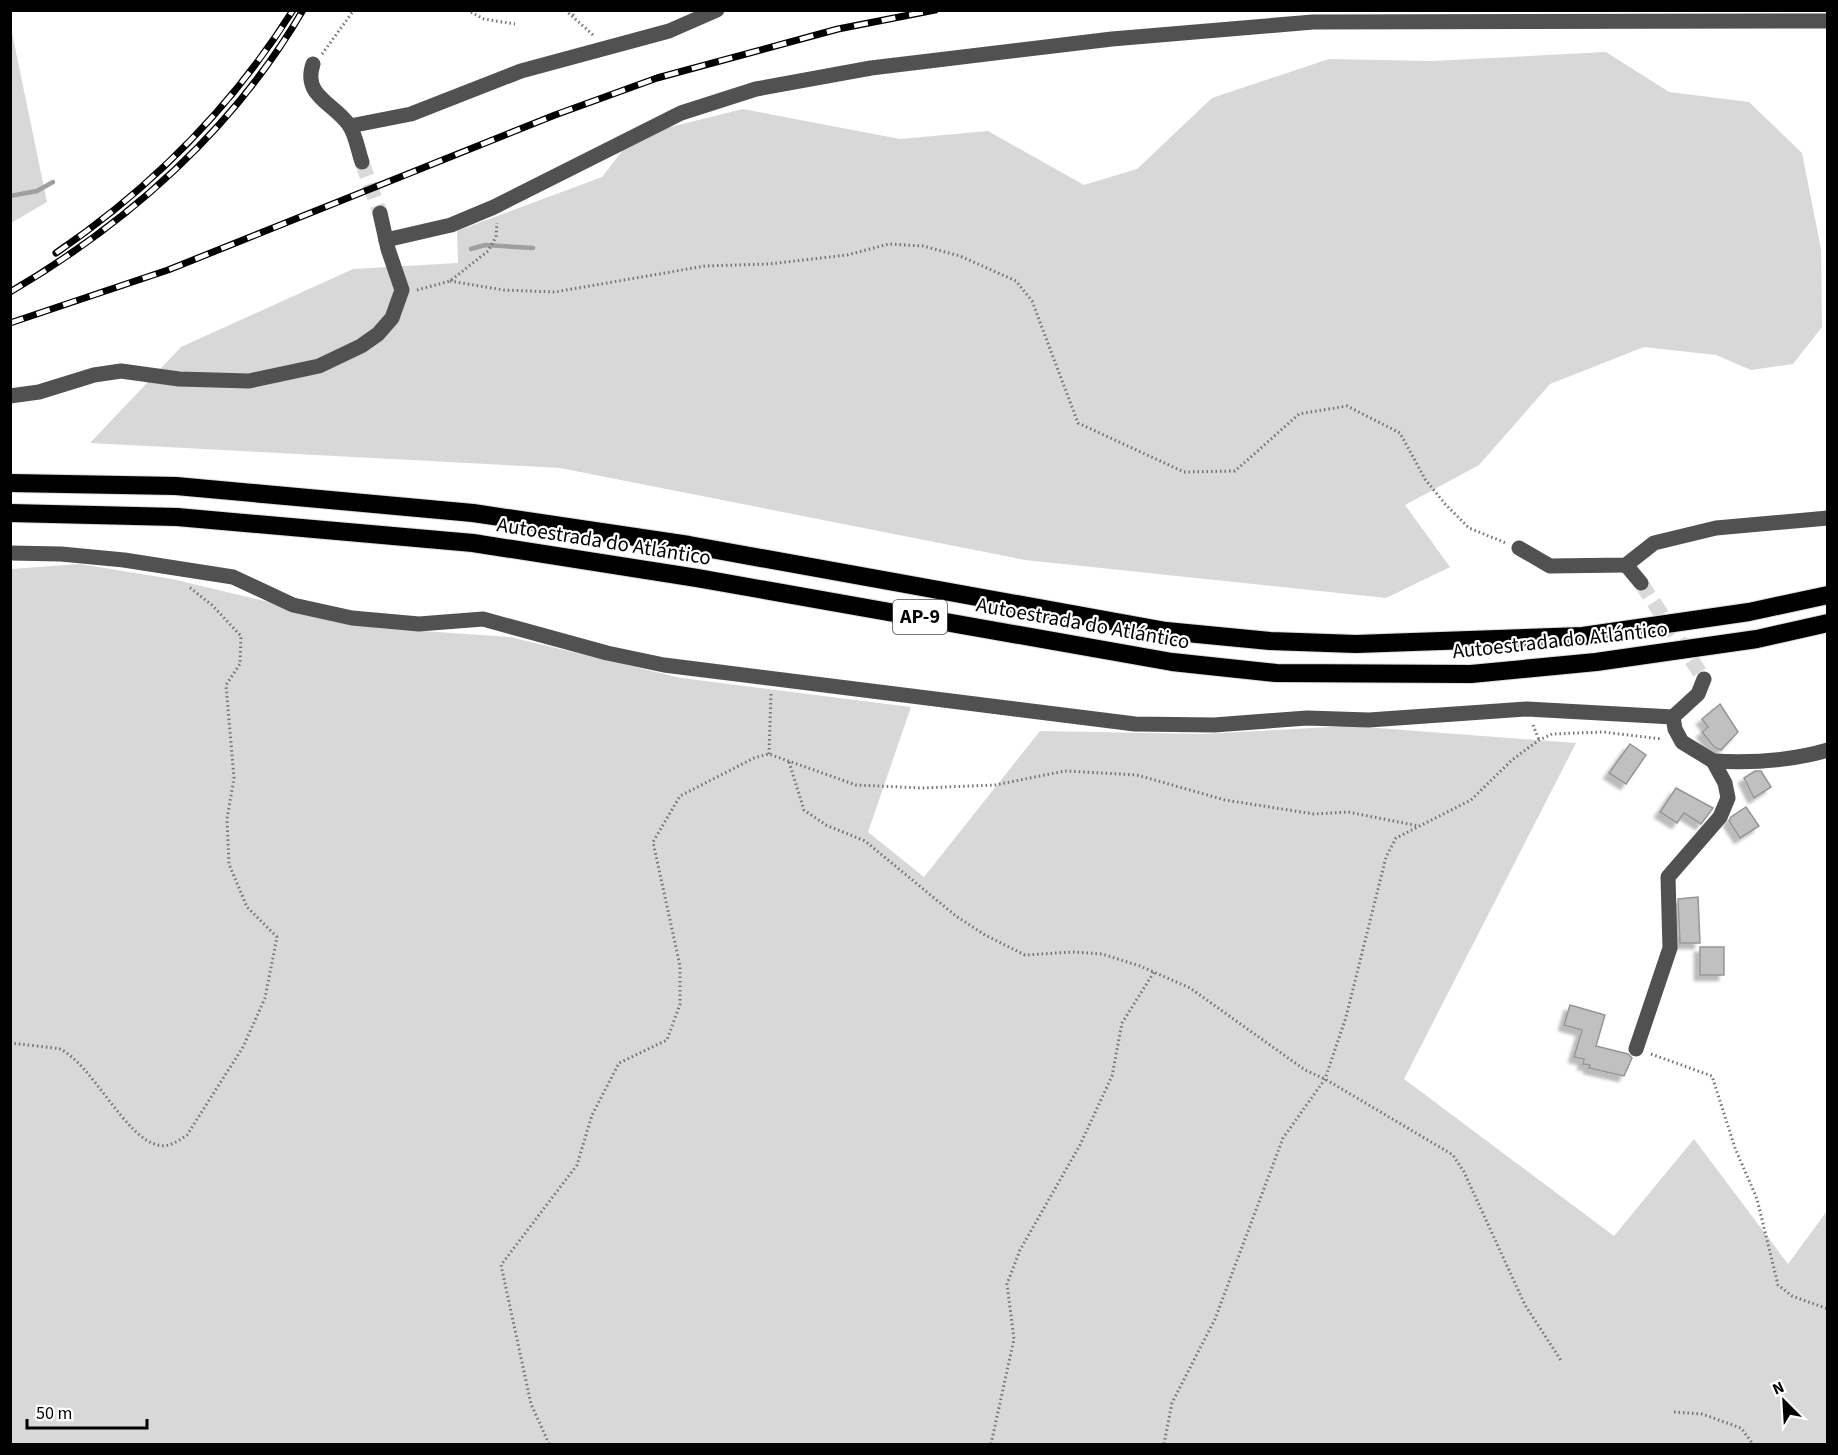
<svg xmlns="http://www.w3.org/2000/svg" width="1838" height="1455" font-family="'Source Sans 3',sans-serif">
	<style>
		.green { fill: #d8d8d8 }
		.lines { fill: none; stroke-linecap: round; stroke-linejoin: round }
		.stream { stroke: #9f9f9f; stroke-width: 4.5 }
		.building { fill: #c0c0c0; stroke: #959595; stroke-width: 1.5; filter: url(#shadow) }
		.minor-tunnel { stroke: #d9d9d9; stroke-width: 15; stroke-dasharray: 15 8; stroke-linecap: butt }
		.highway-casing { stroke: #dbdbdb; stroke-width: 20 }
		.path { stroke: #737373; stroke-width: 3; stroke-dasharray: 1.5 3; stroke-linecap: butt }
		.minor { stroke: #515151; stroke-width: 15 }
		.highway { stroke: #000; stroke-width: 18 }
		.rail-casing { stroke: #000; stroke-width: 7 }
		.rail { stroke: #fff; stroke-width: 4.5; stroke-dasharray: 14; stroke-linecap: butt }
		.labels { text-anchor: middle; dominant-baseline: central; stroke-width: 4.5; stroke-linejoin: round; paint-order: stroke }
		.shield { fill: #fff; stroke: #4c4c4c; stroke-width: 1.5 }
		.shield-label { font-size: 20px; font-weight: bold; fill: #000 }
		.street-label { font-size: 21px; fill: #000; stroke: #fff }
	</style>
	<defs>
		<filter id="shadow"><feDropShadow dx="-5.5" dy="5.5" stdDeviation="1.5" flood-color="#0004"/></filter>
	</defs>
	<rect width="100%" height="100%" fill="#fff"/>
	<!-- green -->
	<g class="green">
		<polygon points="10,23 47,202 11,223 10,223"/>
		<polygon points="1606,52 1669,92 1749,102 1802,153 1821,249 1822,327 1793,364 1751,370 1716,355 1644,347 1550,384 1479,465 1405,505 1450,567 1386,598 1025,560 560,468 90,443 181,347 353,269 458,263 457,231 602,177 634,136 743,109 900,139 988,131 1084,185 1137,169 1212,98 1329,59 1432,61"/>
		<polygon points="80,564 172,579 378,628 510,637 681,678 911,707 868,832 924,877 1040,731 1202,734 1350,726 1576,743 1404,1079 1614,1236 1694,1139 1788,1264 1827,1211 1827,1444 11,1444 11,569"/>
	</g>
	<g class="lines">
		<!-- stream -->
		<g class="stream">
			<polyline points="10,196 37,191 53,182"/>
			<polyline points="471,249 485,245 533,248"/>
		</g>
	</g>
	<!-- building -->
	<g class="building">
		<polygon points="1720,704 1738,732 1721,750 1714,747 1702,732 1708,727 1702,719"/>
		<polygon points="1630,744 1646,755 1626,784 1609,773"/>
		<polygon points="1755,771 1761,771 1771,787 1754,798 1744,778"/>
		<polygon points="1676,788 1713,808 1701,824 1684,813 1677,823 1660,812"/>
		<polygon points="1746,807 1759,826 1740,838 1729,821 1731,817"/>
		<polygon points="1698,897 1700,943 1680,943 1678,899"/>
		<rect x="1700" y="947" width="24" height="28"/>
		<polygon points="1570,1005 1605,1015 1596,1046 1628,1054 1632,1058 1624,1076 1589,1068 1590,1065 1583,1064 1584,1059 1574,1057 1582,1030 1564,1025"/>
	</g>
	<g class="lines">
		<!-- minor-tunnel -->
		<g class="minor-tunnel">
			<polyline points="362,162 380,213"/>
			<polyline points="1641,583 1704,679"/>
		</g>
		<defs>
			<g id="highway">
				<polyline points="10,483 176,486 473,513 689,545 1166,631 1270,641 1356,644 1583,636 1749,612 1828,595"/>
				<polyline points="10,513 177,517 473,543 697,578 1172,662 1276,673 1471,674 1596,662 1757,639 1828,623"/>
			</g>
		</defs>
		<!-- highway casing -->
		<use href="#highway" class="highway-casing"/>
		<!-- path -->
		<g class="path">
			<polyline points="467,10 484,19 515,24"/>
			<polyline points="565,10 593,35"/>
			<polyline points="571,10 574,17"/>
			<polyline points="322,54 354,10"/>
			<polyline points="450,281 504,290 555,292 705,266 768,264 847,255 889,244 923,246 960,256 1016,281 1032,301 1078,423 1184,472 1235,471 1299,414 1347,406 1400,433 1425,479 1445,504 1469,528 1506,543"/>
			<polyline points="417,290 450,281 488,251 496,237 497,223"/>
			<polyline points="1533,725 1539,740"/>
			<polyline points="769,754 771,693"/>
			<polyline points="789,762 804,810 826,825 865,841 956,916 985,935 1025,955 1073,952 1102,954 1140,966 1190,988 1305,1070 1325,1079 1453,1155 1464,1172 1525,1305 1562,1362"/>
			<path d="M10,1043C19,1044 57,1048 60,1049C92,1064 126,1139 158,1145C169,1148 178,1141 187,1135L243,1047L265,998L277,937L247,907L229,864L227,819L234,778L226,685L240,664L241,636L212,605L189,587"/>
			<polyline points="1651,1054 1712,1076 1735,1148 1757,1199 1778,1285 1792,1296 1828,1309"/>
			<polyline points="1674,1412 1702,1414 1741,1428 1753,1444"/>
			<polyline points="549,1444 531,1404 501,1265 577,1165 592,1115 619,1063 667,1040 680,1004 680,966 653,842 680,796 754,758 769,754 856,785 922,788 995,785 1065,771 1137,775 1225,800 1314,814 1348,812 1419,826"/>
			<polyline points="991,1444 1014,1339 1007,1284 1020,1250 1080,1145 1112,1076 1122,1023 1154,972"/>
			<polyline points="1164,1444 1172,1403 1215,1319 1283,1138 1325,1079 1346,1017 1386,857 1396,838 1471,800 1512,760 1539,740 1552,734 1603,732 1662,739"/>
		</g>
		<!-- minor -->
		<g class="minor">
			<path d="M313,64C302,96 334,103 349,125C356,135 358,151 362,162"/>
			<polyline points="350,126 411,114 521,71 669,31 717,10"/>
			<polyline points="386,240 451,225 494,207 681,113 756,89 871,68 1112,39 1313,22 1828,21"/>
			<polyline points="10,396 39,392 94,375 121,371 179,379 249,381 319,366 361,346 378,334 392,318 402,290 388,249 380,213"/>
			<polyline points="1519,548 1550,566 1626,565 1654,543 1716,528 1828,518"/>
			<polyline points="10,553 61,554 124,560 233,577 293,605 352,618 419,624 483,619 607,653 664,665 1135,724 1214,725 1307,718 1369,720 1527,709 1673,717"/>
			<polyline points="1626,565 1641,583"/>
			<path d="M1713,761C1750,763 1791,761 1828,750"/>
			<polyline points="1636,1049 1670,948 1668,877 1720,817 1728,798 1725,783 1713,761 1682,742 1675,729 1673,717 1698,694 1704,679"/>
		</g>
		<!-- highway -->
		<use href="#highway" class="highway"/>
		<defs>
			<g id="rail">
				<path d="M56,253C150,189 232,107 293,10"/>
				<path d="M10,292C128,223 234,129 303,10"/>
				<polyline points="10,323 168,270 555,115 657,78 838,29 935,10"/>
			</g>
		</defs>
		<!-- rail casing -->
		<use href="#rail" class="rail-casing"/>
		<!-- rail -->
		<use href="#rail" class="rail"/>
	</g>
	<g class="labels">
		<!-- shield labels -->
		<rect class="shield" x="893" y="600" width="54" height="34" rx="4.5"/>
		<g class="shield-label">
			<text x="920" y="617">AP-9</text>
		</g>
		<!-- street labels -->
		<g class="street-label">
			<text transform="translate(604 541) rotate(9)">Autoestrada do Atlántico</text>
			<text transform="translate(1083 623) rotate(10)">Autoestrada do Atlántico</text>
			<text transform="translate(1560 640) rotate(-6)">Autoestrada do Atlántico</text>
		</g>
	</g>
	<!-- border -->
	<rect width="1838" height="1455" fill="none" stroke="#000000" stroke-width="24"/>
	<!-- north arrow -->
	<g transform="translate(1784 1401) rotate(336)" stroke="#ffffff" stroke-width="4.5" paint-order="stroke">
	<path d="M0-4.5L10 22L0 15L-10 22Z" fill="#000000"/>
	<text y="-9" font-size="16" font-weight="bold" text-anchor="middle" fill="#000000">N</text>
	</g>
	<!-- scale -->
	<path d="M27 1419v9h120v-9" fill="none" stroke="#000000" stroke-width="3"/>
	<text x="36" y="1419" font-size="18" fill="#000000" stroke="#ffffff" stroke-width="4.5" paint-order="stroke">50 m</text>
</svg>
